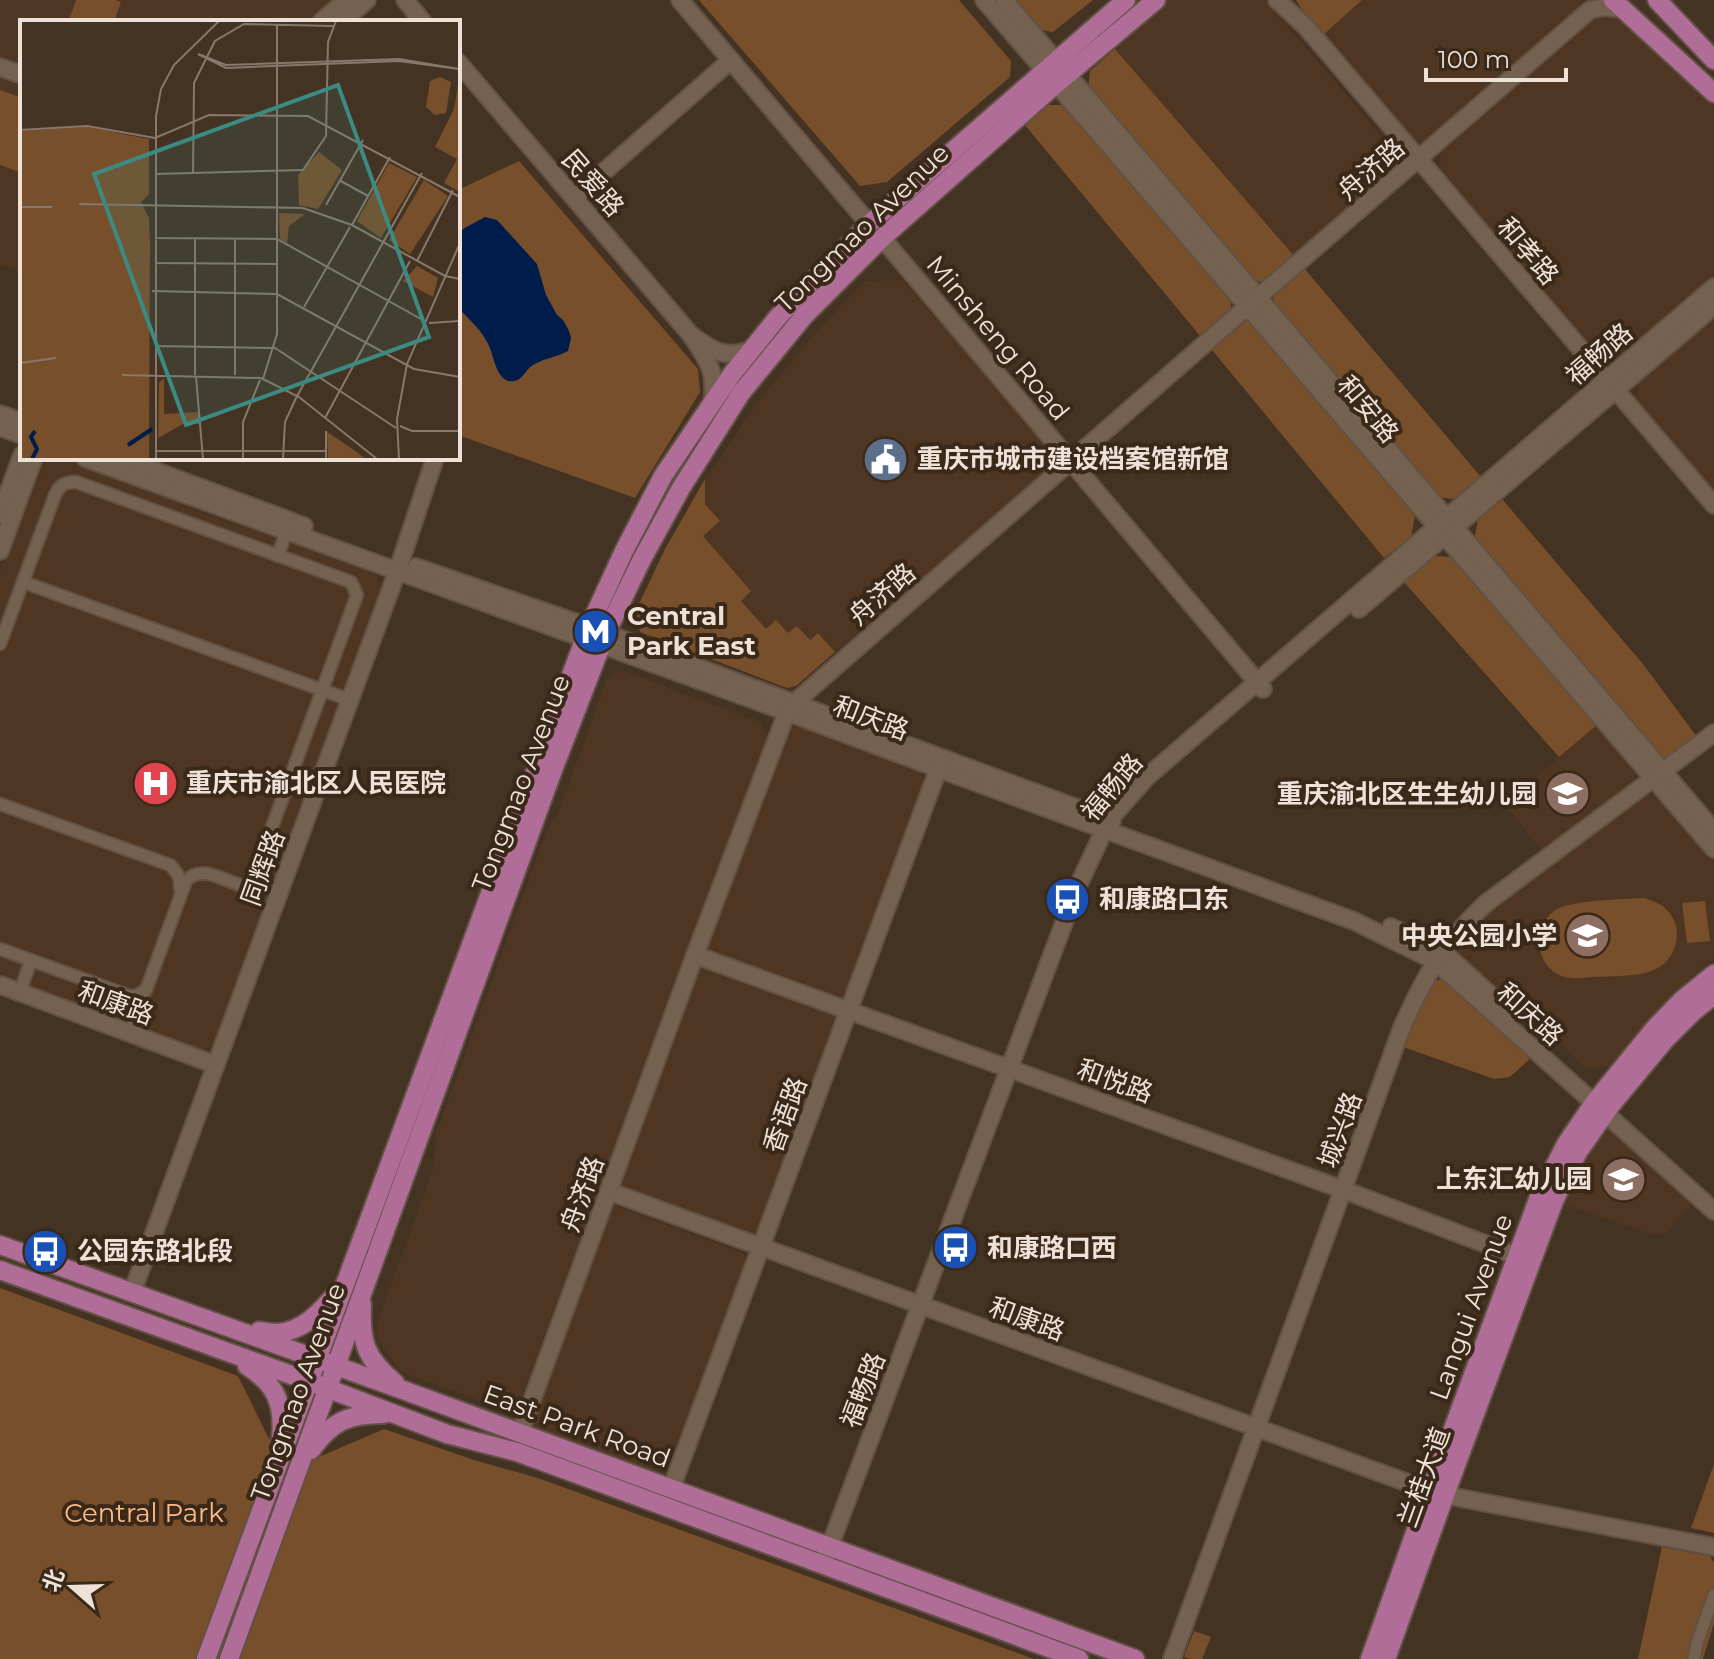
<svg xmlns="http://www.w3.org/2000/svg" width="1714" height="1659" font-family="Montserrat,'Noto Sans SC',sans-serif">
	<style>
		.built { fill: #4e3622 }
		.green { fill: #784f2b }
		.water { fill: #001c4a }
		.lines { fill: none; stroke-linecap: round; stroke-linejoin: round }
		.street-casing { stroke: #615144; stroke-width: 15 }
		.secondary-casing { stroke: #615144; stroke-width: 20 }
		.primary-casing { stroke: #615144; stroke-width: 22 }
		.street { stroke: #756150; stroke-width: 11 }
		.secondary { stroke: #756150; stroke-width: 16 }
		.primary { stroke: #af6d97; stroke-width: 18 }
		.labels { text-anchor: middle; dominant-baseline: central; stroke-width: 8; stroke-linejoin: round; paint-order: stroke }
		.street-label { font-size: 26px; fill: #ede1d8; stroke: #3a2819 }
		.poi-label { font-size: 26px; font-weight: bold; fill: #ede1d8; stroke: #3a2819; text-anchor: start }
		.park-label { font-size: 26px; fill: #fcbd89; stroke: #3a2819 }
		.inset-river { fill: none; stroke: #001c4a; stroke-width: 4 }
		.inset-road { fill: none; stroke: #88786b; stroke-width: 2 }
		.view { fill: #3b8b83; fill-opacity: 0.15; stroke: #3b8b83; stroke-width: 4 }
		.inset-edge { fill: none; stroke: #ede1d8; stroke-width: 4 }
	</style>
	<rect width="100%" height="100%" fill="#443223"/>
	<!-- built -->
	<g class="built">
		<polygon points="0,0 333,0 307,22 22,22 22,69 0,61"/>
		<polygon points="1166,0 1265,0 1392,148 1391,173 1294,256 1115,49"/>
		<polygon points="1362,0 1581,0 1581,6 1428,142 1412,142 1322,36"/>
		<polygon points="1617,18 1714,105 1714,275 1620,356 1599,355 1440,168 1441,152 1594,19"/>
		<polygon points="0,77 22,85 22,273 0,265"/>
		<polygon points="902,280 1053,450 1052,469 835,652 819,633 810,641 797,626 788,634 766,629 741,600 751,591 703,536 720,521 705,504 705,479 759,401 819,329 865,281"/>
		<polygon points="1714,315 1714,490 1637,399 1639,378"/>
		<polygon points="55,458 66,458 163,492 186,507 234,525 264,530 374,571 382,587 216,1045 199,1052 0,979 0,569 17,533 44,463"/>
		<polygon points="621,670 760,722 767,737 520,1401 501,1408 404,1373 396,1366 380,1342 376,1330 379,1317 433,1170 436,1133 546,832 558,814 606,681"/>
		<polygon points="1598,724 1637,768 1633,783 1542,851 1504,804"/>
		<polygon points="798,725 920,770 925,782 757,1233 749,1236 622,1189 618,1179 784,731"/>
		<polygon points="1644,794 1657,796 1714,861 1714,958 1674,992 1647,1021 1613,1066 1587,1068 1458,954 1457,943 1491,908"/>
		<polygon points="1615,1129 1695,1201 1666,1232 1654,1235 1562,1204 1586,1157 1604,1130"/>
		<polygon points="615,1206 743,1253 746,1261 669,1467 658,1472 535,1426 531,1413 605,1210"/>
	</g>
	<!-- green -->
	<g class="green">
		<polygon points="76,0 115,0 121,2 114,22 68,22"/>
		<polygon points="699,0 959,0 1011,61 1010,77 887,182 860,186"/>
		<polygon points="1016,0 1093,0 1053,32 1041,30"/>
		<polygon points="1296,0 1362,0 1322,36 1309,21"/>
		<polygon points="1115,49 1294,256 1263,282 1250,281 1088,90 1090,71"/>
		<polygon points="0,90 22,98 22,173 0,165"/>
		<polygon points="1045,105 1068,105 1231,296 1231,311 1201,337 1024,124"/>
		<polygon points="519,161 698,369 700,392 635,498 458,435 458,190"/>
		<polygon points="1304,268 1481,477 1456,499 1434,497 1273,306 1274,294"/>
		<polygon points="1246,321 1255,321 1350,434 1370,463 1415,516 1411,537 1384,558 1212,350"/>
		<polygon points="705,479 705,504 720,521 703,536 751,591 741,601 766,629 776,620 788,633 797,626 810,640 818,633 835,652 796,686 787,688 640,632 636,610 665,549"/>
		<polygon points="1502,499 1643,664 1697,737 1669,758 1655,756 1474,541 1478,520"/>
		<path d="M1435,556L1453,557C1501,614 1550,668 1598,724L1559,757L1404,582Z"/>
		<path d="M1644,898C1652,901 1660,903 1666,909C1685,927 1678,960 1654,970C1638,977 1611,976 1593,977C1581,978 1568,980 1557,974C1535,961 1533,927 1554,911C1569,900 1623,899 1644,898Z"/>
		<polygon points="1705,901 1710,941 1687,943 1682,903"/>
		<polygon points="1445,978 1504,1029 1531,1058 1510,1077 1494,1079 1403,1047 1421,1001 1431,982"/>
		<polygon points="0,1288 238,1376 269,1439 321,1456 384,1429 474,1460 538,1478 1034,1659 0,1659"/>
		<polygon points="1714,1464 1714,1533 1691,1528"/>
		<polygon points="1662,1547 1710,1556 1714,1563 1714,1623 1703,1659 1638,1659"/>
		<polygon points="1194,1631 1211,1637 1202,1659 1191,1659 1184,1657"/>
	</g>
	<!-- water -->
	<path class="water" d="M485,217L497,220L537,264L546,295L557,315L563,320L569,331L571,338L568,351C558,357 544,358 533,365C525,370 523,380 514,381C509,382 505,380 502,377C494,368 493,352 487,342C480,328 468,319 458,307V237L463,229Z"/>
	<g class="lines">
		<defs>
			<g id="street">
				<polyline points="278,556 288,526"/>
				<polyline points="23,582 350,700"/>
				<path d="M0,644L55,495C60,485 65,482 76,482L351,582L357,595L253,879L249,884L244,886C225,882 201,863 186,881L146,990L136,996H130L0,949"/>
				<path d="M0,804L170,865C177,872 181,878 180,888"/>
				<polyline points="20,992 31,960"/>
				<polyline points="130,1033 145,990"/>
				<polyline points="1694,1659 1697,1643 1714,1595"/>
			</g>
			<g id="secondary">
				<polyline points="405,0 423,22"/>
				<polyline points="680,0 869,224"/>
				<polyline points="984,0 1714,849"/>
				<polyline points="1004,0 1714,831"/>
				<polyline points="1277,0 1306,27 1714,505"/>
				<polyline points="321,22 346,0"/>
				<polyline points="341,22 367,0"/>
				<polyline points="458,62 691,335"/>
				<polyline points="0,67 22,75"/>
				<polyline points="574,198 731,60"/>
				<polyline points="882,238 1263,689"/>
				<path d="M712,404C717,371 708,361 691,335C713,351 724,359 751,350"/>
				<polyline points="0,414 22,422"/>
				<polyline points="0,427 22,435"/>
				<polyline points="85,458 787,712 939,769 1354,921 1435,961 1594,1103"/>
				<polyline points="121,458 304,526"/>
				<polyline points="0,515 22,455"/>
				<polyline points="0,551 34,458"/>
				<polyline points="416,567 589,627 1112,821"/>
				<polyline points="1359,609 1714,306"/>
				<polyline points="1391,927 1442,951 1511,1014"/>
				<polyline points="695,955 1344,1190 1517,1256"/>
				<polyline points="0,985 216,1065"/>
				<polyline points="1605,1113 1714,1211"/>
				<polyline points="608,1191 1430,1491"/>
				<polyline points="132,1293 397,572 435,458"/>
				<polyline points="520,1433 695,955 787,712 794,703 1248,306 1590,10 1605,7 1622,9"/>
				<polyline points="671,1489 942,759"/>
				<polyline points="1445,1495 1714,1547"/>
				<polyline points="825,1559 1077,888 1109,820 1147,777 1714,287"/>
				<path d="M1172,1659L1401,1030C1423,978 1444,943 1485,904L1714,733"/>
			</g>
			<g id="primary">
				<polyline points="1613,0 1714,93"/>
				<polyline points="1657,0 1714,60"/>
				<polyline points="0,1245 403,1390 1135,1659"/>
				<polyline points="0,1270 308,1381 447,1434 517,1452 1079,1659"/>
				<path d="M362,1304C360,1342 366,1359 395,1383"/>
				<path d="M259,1331C265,1332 272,1333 278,1333C303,1331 320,1312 335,1295"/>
				<path d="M247,1366C277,1385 284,1404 281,1439"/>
				<path d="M311,1450C332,1421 348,1414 384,1414"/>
				<polyline points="206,1659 589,627 624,551 663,476 732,374 778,317 869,224 1126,0"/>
				<polyline points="229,1659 553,770 606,633 642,559 681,488 741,393 804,316 882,238 1056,84 1156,0"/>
				<polyline points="1370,1659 1430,1491 1539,1197 1566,1144 1594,1103 1655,1028 1682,1000 1714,974"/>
				<polyline points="1386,1659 1445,1495 1554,1201 1578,1152 1611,1105 1665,1040 1694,1011 1714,995"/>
			</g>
		</defs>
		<!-- street casing -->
		<use href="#street" class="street-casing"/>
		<!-- secondary casing -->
		<use href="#secondary" class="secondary-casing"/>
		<!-- primary casing -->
		<use href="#primary" class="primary-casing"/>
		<!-- street -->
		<use href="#street" class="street"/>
		<!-- secondary -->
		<use href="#secondary" class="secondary"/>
		<!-- primary -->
		<use href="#primary" class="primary"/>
	</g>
	<!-- icons -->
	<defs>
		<symbol id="civic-disc" viewBox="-11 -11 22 22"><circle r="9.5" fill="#5c6f8a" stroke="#3a2819"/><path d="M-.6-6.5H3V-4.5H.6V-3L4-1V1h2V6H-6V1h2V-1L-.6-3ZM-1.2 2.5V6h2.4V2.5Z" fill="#fff"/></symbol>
		<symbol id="metro-disc" viewBox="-11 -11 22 22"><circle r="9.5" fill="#1a4fb4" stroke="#3a2819"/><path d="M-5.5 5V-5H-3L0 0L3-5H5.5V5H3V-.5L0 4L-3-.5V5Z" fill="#fff"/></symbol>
		<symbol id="hospital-disc" viewBox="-11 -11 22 22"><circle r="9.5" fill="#e0444e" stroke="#3a2819"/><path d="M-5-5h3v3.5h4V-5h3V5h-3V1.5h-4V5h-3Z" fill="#fff"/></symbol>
		<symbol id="school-disc" viewBox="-11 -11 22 22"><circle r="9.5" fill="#8d6e63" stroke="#3a2819"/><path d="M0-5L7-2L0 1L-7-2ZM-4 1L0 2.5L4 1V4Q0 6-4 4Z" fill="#fff"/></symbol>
		<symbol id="bus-disc" viewBox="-11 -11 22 22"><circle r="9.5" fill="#1a4fb4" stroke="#3a2819"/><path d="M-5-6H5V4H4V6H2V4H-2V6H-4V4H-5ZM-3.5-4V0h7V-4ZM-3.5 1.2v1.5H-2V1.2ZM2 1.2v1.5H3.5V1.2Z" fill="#fff"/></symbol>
	</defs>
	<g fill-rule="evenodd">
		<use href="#civic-disc" x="860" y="434" width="51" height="51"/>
		<use href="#metro-disc" x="570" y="606" width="51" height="51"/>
		<use href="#hospital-disc" x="130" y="758" width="51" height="51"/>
		<use href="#school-disc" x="1542" y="768" width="51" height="51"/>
		<use href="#bus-disc" x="1042" y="874" width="51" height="51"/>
		<use href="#school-disc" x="1562" y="910" width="51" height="51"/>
		<use href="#school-disc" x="1598" y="1154" width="51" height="51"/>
		<use href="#bus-disc" x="930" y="1222" width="51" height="51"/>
		<use href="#bus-disc" x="20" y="1226" width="51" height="51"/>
	</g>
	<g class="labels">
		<!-- street labels -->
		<g class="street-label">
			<text transform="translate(1371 169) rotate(-41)">舟济路</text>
			<text transform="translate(593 183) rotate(49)">民爱路</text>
			<text transform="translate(862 228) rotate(-44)">Tongmao Avenue</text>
			<text transform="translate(1528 251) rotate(50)">和孝路</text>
			<text transform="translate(998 338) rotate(50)">Minsheng Road</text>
			<text transform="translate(1599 354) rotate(-41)">福畅路</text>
			<text transform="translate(1368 409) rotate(50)">和安路</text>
			<text transform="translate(882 594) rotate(-41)">舟济路</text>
			<text transform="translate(871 718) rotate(21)">和庆路</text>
			<text transform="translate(521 783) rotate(-69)">Tongmao Avenue</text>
			<text transform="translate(1112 787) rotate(-50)">福畅路</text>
			<text transform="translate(263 868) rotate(-70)">同辉路</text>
			<text transform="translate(116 1003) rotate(20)">和康路</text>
			<text transform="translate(1530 1014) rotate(42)">和庆路</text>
			<text transform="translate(1115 1081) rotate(20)">和悦路</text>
			<text transform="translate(785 1115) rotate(-70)">香语路</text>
			<text transform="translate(1340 1130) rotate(-70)">城兴路</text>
			<text transform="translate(582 1194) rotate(-70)">舟济路</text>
			<text transform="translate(1471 1307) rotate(-70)">Langui Avenue</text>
			<text transform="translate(1027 1319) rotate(20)">和康路</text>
			<text transform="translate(863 1390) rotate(-69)">福畅路</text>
			<text transform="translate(298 1392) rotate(-70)">Tongmao Avenue</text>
			<text transform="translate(577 1426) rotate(20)">East Park Road</text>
			<text transform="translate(1424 1477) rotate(-70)">兰桂大道</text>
		</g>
		<!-- poi labels -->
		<g class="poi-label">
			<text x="917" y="459">重庆市城市建设档案馆新馆</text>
			<text x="627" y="616">Central<tspan x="627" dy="30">Park East</tspan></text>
			<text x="186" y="783">重庆市渝北区人民医院</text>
			<text x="1537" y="794" text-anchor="end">重庆渝北区生生幼儿园</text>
			<text x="1099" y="899">和康路口东</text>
			<text x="1557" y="936" text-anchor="end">中央公园小学</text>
			<text x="1592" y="1179" text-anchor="end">上东汇幼儿园</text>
			<text x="987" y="1248">和康路口西</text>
			<text x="77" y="1251">公园东路北段</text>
		</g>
		<!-- park labels -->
		<g class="park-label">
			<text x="144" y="1513">Central Park</text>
		</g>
	</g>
	<!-- overview -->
	<g transform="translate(20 20)">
		<rect width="440" height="440" fill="#443223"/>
		<path d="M440,53V172L424,163L437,139L415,127L434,89ZM420,57L431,62L426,93L415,95L406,87L410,61ZM67,107L129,119V174L121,182L129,198L130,223L129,439H0V111ZM299,132L322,150L298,189L279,185L278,155ZM369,143L397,157L361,218L337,201ZM404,160L428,176L390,234L369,220ZM259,193L285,194L269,206L267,223L260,219ZM397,246L418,258L413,277L383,261ZM144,359V394L180,392V404H163L138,418L139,362ZM307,412L337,432L345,439H308Z" fill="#784f2b"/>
		<path class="inset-river" d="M108,425L132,409M12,439L17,429L11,417L15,411"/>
		<path class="inset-road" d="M178,34L206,45L379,39L439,49L379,41L206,48ZM0,110L67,106L135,118L189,95L288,96L440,177M135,154L283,150L306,116L308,22L316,1M173,154L174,63L195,21L224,4L313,6M319,160L348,176M59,184L283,188L332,205L425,256L440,259M306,185L343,120M0,187H32M332,205L370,137M135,218L257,219L401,299M397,241L433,170M135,243L257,244M132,271L257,274L394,349L440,357M284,287L330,207M409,303L440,301M135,326L255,328L376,408M0,343L36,338M102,355L241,358L279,377L357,439M175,355V218M215,355V218M176,357L183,439M243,359L257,314V4M305,398L390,241M380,406L392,411H440M136,431H306M136,439V96L141,69L154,45L199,1M223,439V402L240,360M263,439L265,402L276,378L402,153M306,439V411M379,439L377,399L387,344L440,223"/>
		<path class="view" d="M318,65L409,317L166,405L74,154Z"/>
		<rect width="440" height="440" class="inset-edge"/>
	</g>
	<!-- north arrow -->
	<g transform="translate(72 1587) rotate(290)" stroke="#3a2819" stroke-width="6" paint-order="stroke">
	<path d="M0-6L14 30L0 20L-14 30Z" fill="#ede1d8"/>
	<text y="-12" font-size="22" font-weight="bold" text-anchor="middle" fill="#ede1d8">北</text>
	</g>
	<!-- scale -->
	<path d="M1426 68v12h140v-12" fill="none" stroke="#ede1d8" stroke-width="4"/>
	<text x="1438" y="68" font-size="24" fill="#ede1d8" stroke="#3a2819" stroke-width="6" paint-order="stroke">100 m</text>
</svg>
